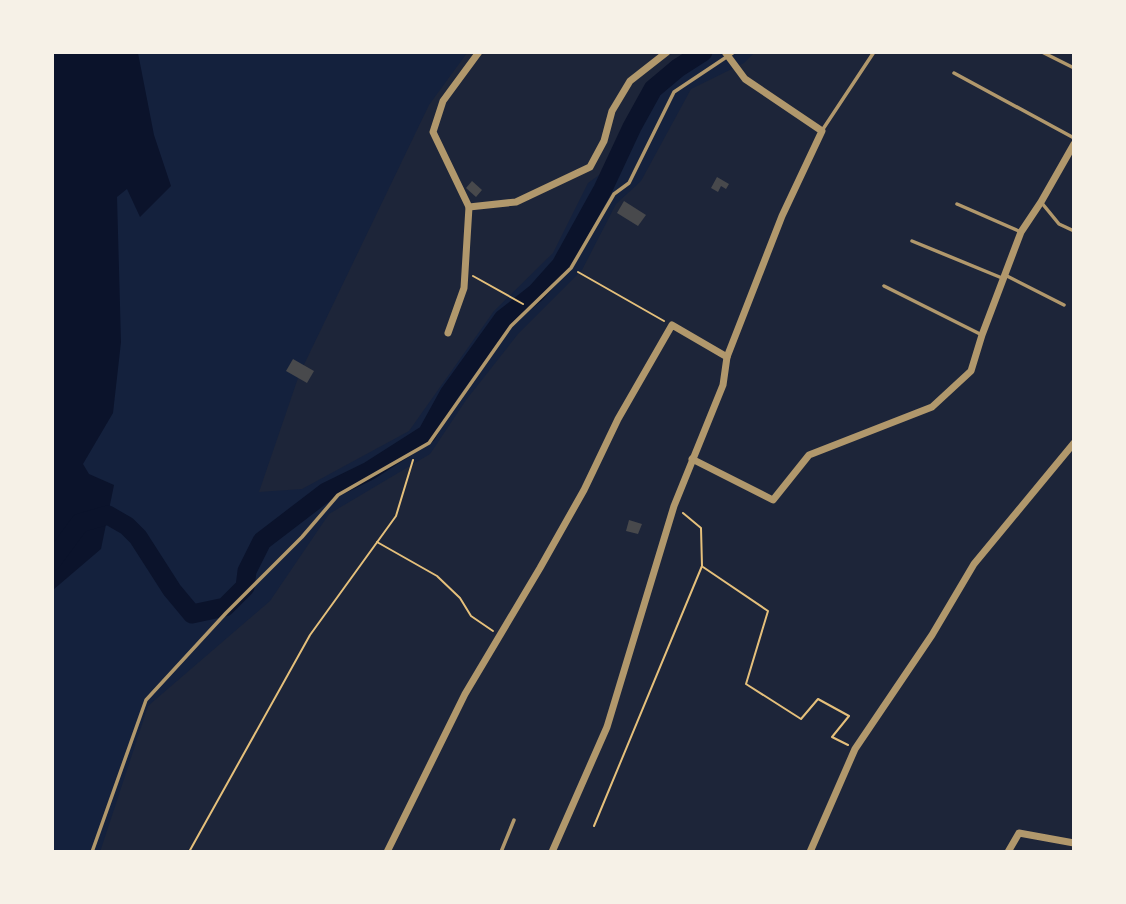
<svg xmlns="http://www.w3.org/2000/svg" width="1126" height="904" font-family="'PT Sans Narrow',sans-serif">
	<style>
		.green { fill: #1d2539 }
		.water { fill: #0b132b }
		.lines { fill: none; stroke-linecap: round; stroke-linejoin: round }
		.river { stroke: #0b132b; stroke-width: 19 }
		.building { fill: #48494c }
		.path { stroke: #e5c07b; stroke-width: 2 }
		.service { stroke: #b1986c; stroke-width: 3.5 }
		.minor { stroke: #b1986c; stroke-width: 7 }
	</style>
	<rect width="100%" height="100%" fill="#14213d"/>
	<!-- green -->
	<g class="green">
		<polygon points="467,53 699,53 646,86 622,131 609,168 588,183 553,253 494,311 409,431 302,489 259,492 299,375 429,105"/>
		<polygon points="754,53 1073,53 1073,851 100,852 148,706 270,601 329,514 430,454 466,400 518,334 582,270 616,204 641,181 691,89 744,63"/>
	</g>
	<!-- water -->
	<polygon class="water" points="53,52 138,53 154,135 171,186 140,217 127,189 117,197 121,342 113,413 83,464 89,474 114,485 101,549 53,590"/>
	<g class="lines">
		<!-- river -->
		<polyline class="river" points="52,561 80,523 108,515 127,526 138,537 172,590 192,614 225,607 245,587 247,571 262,541 326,492 369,471 427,434 449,394 503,319 536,293 561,265 603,189 632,127 653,89 678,68 703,52"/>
	</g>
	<!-- building -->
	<g class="building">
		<polygon points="717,177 729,184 726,189 721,186 718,192 711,188"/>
		<polygon points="472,181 482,190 476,197 466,188"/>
		<polygon points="624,201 646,215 638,226 617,213"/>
		<polygon points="293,359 314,371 307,383 286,371"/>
		<polygon points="629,520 642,524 638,534 626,531"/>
	</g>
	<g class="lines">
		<!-- path -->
		<g class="path">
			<polyline points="578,272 664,321"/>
			<polyline points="473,276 523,304"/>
			<polyline points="377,542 437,576 460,598 471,616 493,631"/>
			<polyline points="703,567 768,611 746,684 801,719 818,699 849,716 832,737 848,745"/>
			<polyline points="594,826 702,566 701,528 683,513"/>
			<polyline points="189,852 310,635 396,516 413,460"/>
		</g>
		<!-- service -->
		<g class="service">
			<polyline points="1042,52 1074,68"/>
			<polyline points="954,73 1074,138"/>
			<polyline points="823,129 874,52"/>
			<polyline points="1041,202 1059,224 1074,231"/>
			<polyline points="957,204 1021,232"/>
			<polyline points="912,241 1002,278"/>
			<polyline points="1005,275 1064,305"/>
			<polyline points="884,286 982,335"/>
			<polyline points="92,852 146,700 226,613 302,537 338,495 429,443 511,326 571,268 614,194 629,183 674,92 734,52"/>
			<polyline points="501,852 514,820"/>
		</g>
		<!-- minor -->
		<g class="minor">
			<polyline points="469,207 516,202 590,167 604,141 612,111 630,81 667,52"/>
			<polyline points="448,333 464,288 469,207 433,132 443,101 479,52"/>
			<polyline points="692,459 773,500 809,455 932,407 971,371 982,335 1021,232 1041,202 1074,144"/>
			<polyline points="387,852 465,694 540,568 584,490 618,419 672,325 727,357"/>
			<polyline points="552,852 607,727 674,506 723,385 727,357 782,216 822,131 745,79 725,52"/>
			<polyline points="810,852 855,749 932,635 974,564 1074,443"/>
			<polyline points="1008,852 1019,833 1074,843"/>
		</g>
	</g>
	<!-- border -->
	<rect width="1126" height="904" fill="none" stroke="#f6f1e7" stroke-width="108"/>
</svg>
